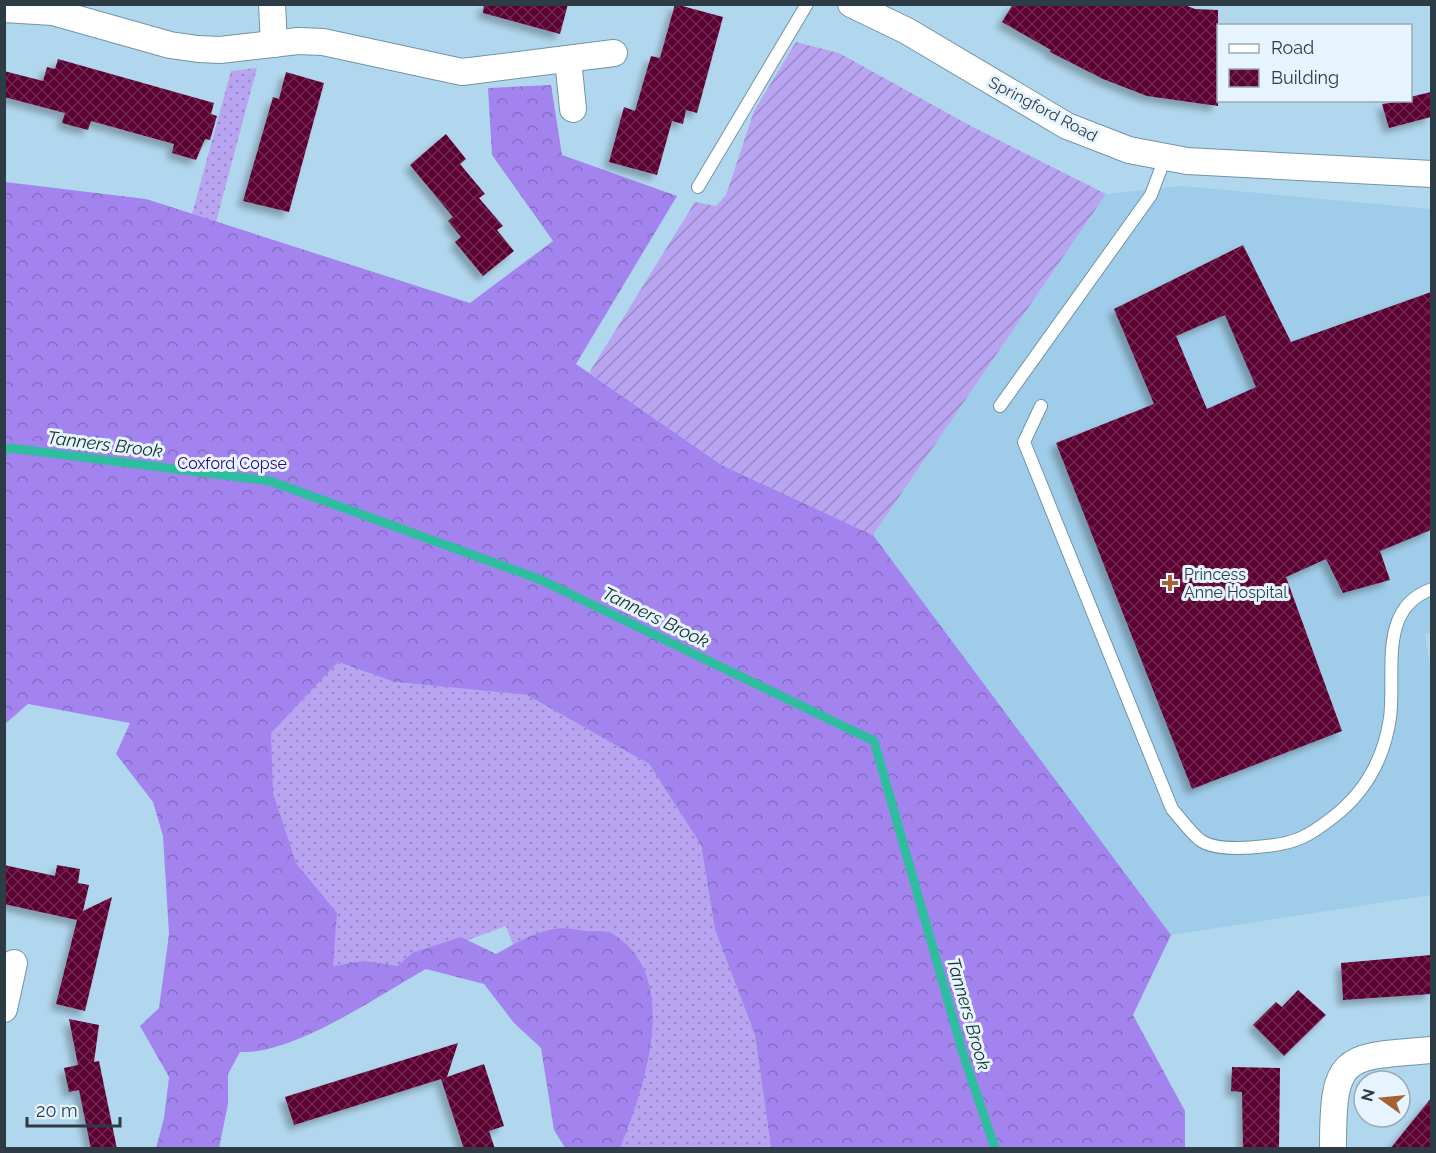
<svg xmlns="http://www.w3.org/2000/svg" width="1436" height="1153" font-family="Raleway,sans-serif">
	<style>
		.built { fill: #9fcce8 }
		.grass { fill: url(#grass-dots) }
		.forest { fill: url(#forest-crowns) }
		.garden { fill: url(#garden-furrows) }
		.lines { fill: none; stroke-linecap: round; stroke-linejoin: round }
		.stream { stroke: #2fbda0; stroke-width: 9 }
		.building { fill: url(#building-cross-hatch); fill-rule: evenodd; filter: url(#shadow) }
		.service-casing { stroke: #7094a9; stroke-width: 14 }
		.minor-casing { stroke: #7094a9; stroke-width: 28 }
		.service { stroke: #fff; stroke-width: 12 }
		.minor { stroke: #fff; stroke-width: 26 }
		.poi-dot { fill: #a66331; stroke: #e5f4fe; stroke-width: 2 }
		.labels { text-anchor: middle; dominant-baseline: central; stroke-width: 6; stroke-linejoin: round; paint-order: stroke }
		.street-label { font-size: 16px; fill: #2c3b44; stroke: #e5f4fe }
		.park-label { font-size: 16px; fill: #34076a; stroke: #e5f4fe }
		.poi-label { font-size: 16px; fill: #2c3b44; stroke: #e5f4fe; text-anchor: start }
		.water-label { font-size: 18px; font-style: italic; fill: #143029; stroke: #e5f4fe }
	</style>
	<defs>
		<pattern id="grass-dots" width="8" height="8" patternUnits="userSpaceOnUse" patternTransform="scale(1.5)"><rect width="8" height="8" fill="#b8a4f1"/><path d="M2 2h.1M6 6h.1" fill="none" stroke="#9687c5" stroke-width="1.8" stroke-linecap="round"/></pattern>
		<pattern id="forest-crowns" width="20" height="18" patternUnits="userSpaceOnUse" patternTransform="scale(1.5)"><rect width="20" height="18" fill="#a384ef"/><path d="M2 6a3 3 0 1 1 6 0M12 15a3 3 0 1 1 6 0" fill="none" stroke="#856dc3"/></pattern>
		<pattern id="garden-furrows" width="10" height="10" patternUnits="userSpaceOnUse" patternTransform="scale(1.5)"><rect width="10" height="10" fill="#b8a4f1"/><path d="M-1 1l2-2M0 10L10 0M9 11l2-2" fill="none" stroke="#9687c5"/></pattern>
		<pattern id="building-cross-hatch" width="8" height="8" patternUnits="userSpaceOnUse" patternTransform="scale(1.5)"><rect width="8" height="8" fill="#5b0333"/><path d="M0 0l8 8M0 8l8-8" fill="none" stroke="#6f2a51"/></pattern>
		<filter id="shadow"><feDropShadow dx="-5.5" dy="5.5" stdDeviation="3" flood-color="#0004"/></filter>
	</defs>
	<rect width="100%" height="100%" fill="#b1d7ee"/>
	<!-- built -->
	<polygon class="built" points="1182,186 1431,209 1432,632 1425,634 1432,678 1431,895 1171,935 873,535 1106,194"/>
	<!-- grass -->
	<g class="grass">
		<polygon points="257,68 216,222 192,214 231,71"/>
		<polygon points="337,662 394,682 527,695 649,764 701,845 715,930 755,1035 771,1148 590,1148 506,926 280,1010 210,793"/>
	</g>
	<!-- forest -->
	<path class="forest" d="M551,85L562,155L677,196L576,364L722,465L873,535L1171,935L1133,1015L1185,1111V1148H771L755,1035L715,930L701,845L649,764L527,695L394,682L338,662L271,733L273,793L296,863L337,913L333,966L364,961L398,966L412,953L461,937L496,954C513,944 534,933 554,929C564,927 576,930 586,931C594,931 607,930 613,934C683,977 644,1089 620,1148H565L554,1130L541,1048L514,1023L484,984L426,969C378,996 293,1055 240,1052L228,1074V1104L219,1148H156L164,1118L169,1077L140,1026L159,1008L169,934L163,836L153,802L116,754L130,723L28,704L5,724V182L146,199L470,303L553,241L492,155L488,88Z"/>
	<!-- garden -->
	<polygon class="garden" points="796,42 839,53 969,125 1106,194 873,535 722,465 589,373 695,202 716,206 726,195 754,111"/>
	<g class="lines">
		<!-- stream -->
		<polyline class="stream" points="4,451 10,448 270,481 539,579 874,741 964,1057 995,1148"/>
	</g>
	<!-- building -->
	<g class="building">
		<polygon points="484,4 568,4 560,34 483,13"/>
		<polygon points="675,4 723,17 697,113 686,110 683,124 672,121 657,175 609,162 624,107 635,111 651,56 660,58"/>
		<polygon points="1013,4 1182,4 1195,9 1218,10 1218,106 1147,96 1103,79 1050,52 1051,50 1002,22"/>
		<polygon points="58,59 214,103 211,114 217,116 210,140 205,139 196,160 172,153 174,144 91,121 88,130 62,123 65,113 4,97 4,71 43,81 47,67 55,69"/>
		<polygon points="286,72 324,83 289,212 243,201 273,97 279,99"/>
		<polygon points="1431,92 1431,117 1389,128 1382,104 1410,100 1410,97"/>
		<polygon points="446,134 466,159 460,164 485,194 479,198 503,226 497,230 514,251 483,276 455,242 461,237 448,221 453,217 410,165"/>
		<path d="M1243,245L1291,342L1431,292V530L1380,551L1390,580L1343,593L1326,559L1286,577L1342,731L1192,789L1056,443L1154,404L1114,309ZM1225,315L1256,387L1207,409L1176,336Z"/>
		<polygon points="4,865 55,876 57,865 80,869 78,883 89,885 83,911 112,897 85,1011 56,1004 77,920 4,904"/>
		<polygon points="1431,955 1431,994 1343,1000 1341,963"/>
		<polygon points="1298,990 1326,1015 1284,1056 1253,1025 1276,1002 1282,1007"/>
		<polygon points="69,1019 99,1025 94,1062 99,1061 117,1149 91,1149 79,1090 69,1092 64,1068 78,1065"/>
		<polygon points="458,1043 447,1077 484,1064 504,1126 489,1131 495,1149 464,1149 441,1079 294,1125 285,1097"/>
		<polygon points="1232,1067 1280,1068 1279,1149 1243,1149 1242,1092 1231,1091"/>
		<polygon points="1431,1098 1431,1149 1390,1149"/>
	</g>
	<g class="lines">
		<defs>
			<g id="service">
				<polyline points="698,187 807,4"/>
				<polyline points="1000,406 1151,195 1165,158"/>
				<path d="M1041,406L1024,442L1172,809C1181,819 1190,832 1200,840C1215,851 1250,848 1267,846C1297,843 1310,835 1332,818C1365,793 1384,758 1390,718C1396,673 1377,608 1432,589"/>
			</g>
			<g id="minor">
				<polyline points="272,4 274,44"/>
				<polyline points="851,4 907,31 1067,126 1129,150 1187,161 1432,174"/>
				<polyline points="4,9 53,12 170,45 198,49 220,50 298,41 323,42 462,72 614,53"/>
				<polyline points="568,59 573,109"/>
				<polyline points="4,1009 14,963"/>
				<path d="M1333,1148C1333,1054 1342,1057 1432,1050"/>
			</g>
		</defs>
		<!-- service casing -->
		<use href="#service" class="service-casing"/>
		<!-- minor casing -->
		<use href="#minor" class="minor-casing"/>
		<!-- service -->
		<use href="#service" class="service"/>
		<!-- minor -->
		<use href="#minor" class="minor"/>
	</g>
	<!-- markers -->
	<path class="poi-dot" d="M1167 574h6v6h6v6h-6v6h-6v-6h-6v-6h6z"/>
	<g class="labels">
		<!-- street labels -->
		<g class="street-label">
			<text transform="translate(1043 109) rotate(28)">Springford Road</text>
		</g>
		<!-- park labels -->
		<g class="park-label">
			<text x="232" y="463">Coxford Copse</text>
		</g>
		<!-- poi labels -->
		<g class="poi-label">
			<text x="1184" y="574">Princess<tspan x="1184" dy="18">Anne Hospital</tspan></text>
		</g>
		<!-- water labels -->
		<g class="water-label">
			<text transform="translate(105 444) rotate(7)">Tanners Brook</text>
			<text transform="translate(656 617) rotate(26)">Tanners Brook</text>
			<text transform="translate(969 1014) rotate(74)">Tanners Brook</text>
		</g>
	</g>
	<!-- border -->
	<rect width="1436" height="1153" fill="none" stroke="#2c3b44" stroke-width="12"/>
	<!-- legend -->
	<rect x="1217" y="24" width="195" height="78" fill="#e5f4fe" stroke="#9baab4" stroke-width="1.5"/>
	<rect x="1229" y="44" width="30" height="9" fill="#ffffff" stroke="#9baab4" stroke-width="1.5"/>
	<text x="1271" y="54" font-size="18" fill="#2c3b44">Road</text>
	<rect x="1229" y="69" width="30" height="18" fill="url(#building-cross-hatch)" stroke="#9baab4" stroke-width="1.5"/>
	<text x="1271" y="84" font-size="18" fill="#2c3b44">Building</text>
	<!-- north arrow -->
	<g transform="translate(1382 1099) rotate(285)"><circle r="28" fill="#e5f4fe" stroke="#9baab4" stroke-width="1.5"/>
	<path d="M0-4.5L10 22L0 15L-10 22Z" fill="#a66331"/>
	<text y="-9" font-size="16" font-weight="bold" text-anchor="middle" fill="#2c3b44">N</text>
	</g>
	<!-- scale -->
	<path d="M27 1117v9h93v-9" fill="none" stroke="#2c3b44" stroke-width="3"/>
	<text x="36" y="1117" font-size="18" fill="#2c3b44" stroke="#e5f4fe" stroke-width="4.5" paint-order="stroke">20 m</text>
</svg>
